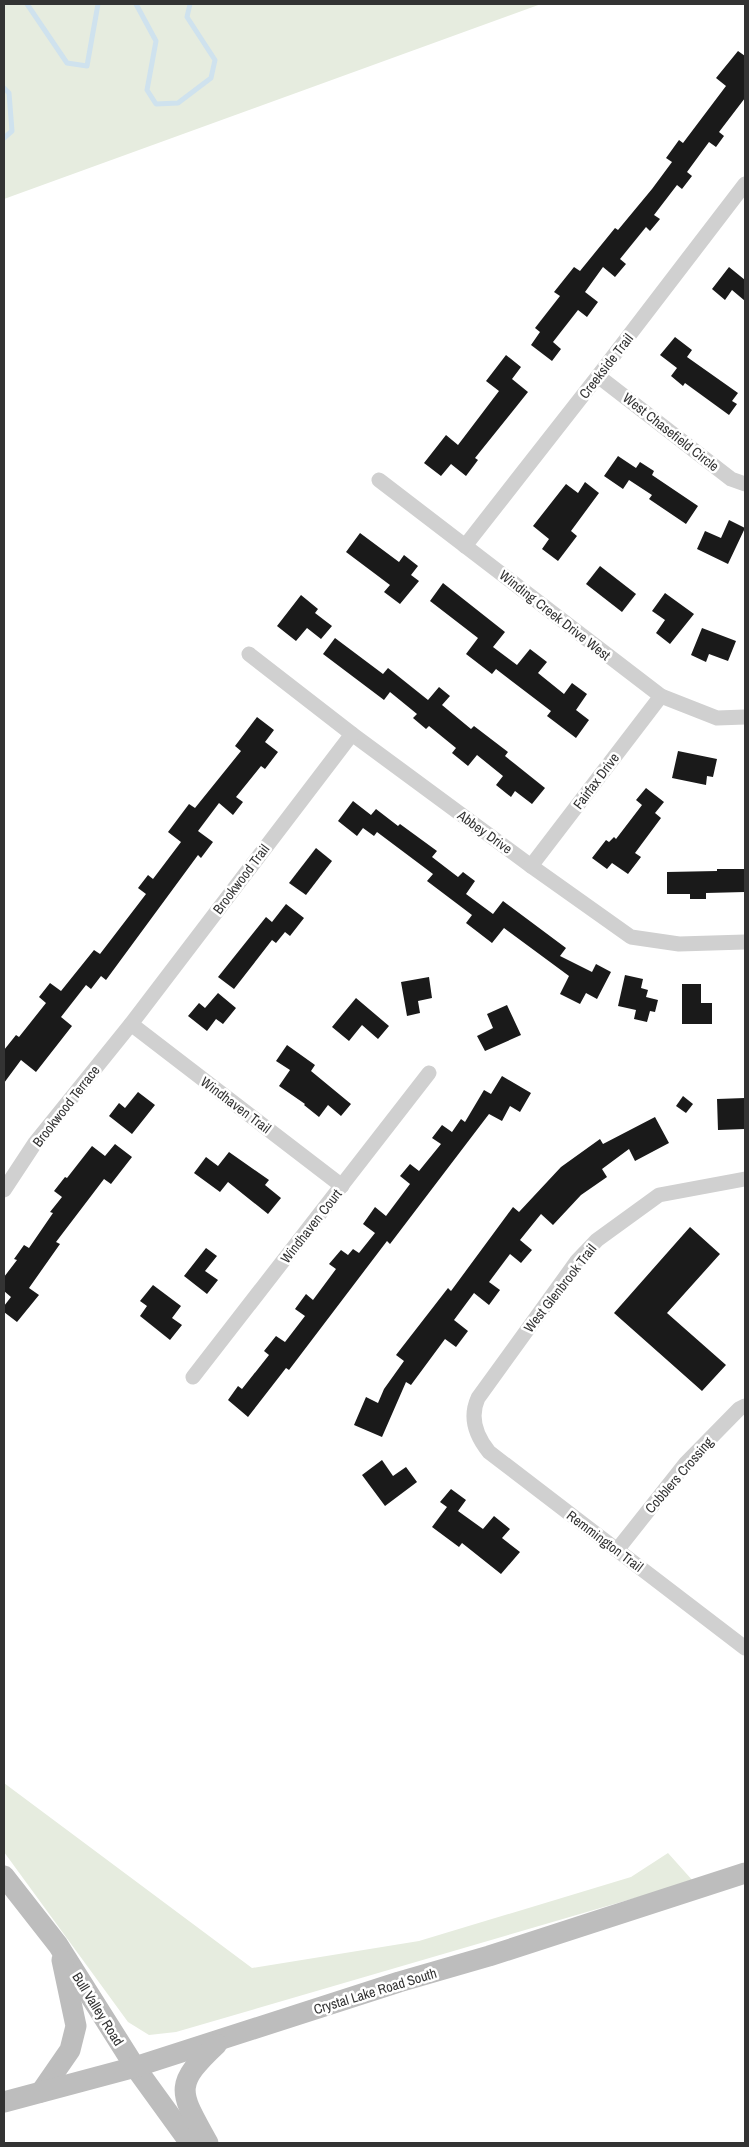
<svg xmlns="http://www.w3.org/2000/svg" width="749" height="2147" font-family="'Archivo Narrow',sans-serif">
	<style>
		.green { fill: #e6ecdf }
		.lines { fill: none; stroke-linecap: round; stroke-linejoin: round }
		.stream { stroke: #cfe2ee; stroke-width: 5 }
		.building { fill: #1a1a1a }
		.street { stroke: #d0d0d0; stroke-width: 15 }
		.secondary { stroke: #bdbdbd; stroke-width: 21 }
		.labels { text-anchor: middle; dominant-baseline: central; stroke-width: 5; stroke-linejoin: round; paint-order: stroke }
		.street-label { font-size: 14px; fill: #333; stroke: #fff }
	</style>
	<rect width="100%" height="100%" fill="#fff"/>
	<!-- green -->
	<g class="green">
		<polygon points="4,4 541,4 4,199"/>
		<polygon points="4,1783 252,1968 419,1941 631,1877 668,1853 693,1881 176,2032 149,2035 128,2022 4,1852"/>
	</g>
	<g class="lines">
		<!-- stream -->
		<g class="stream">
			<polyline points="27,4 67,63 87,66 98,4"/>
			<polyline points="136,4 156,41 147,90 156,104 178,103 211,78 215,60 187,17 190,4"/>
			<polyline points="4,88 9,93 12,131 4,138"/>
		</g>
	</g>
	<!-- building -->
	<g class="building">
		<polygon points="738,51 745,56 745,98 719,132 724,136 716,147 709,142 687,172 692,176 682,189 677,185 654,215 660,219 650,231 646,227 620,259 626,264 615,277 603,267 585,292 598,302 587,317 578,310 553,342 561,349 552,361 531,345 540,332 535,328 560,296 554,292 574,267 580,271 615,228 618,230 652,189 672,162 666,158 679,140 683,143 726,86 716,78"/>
		<polygon points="729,267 745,280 745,301 732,290 725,300 712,289"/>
		<polygon points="675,337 692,350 687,357 738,393 732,401 737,404 729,415 685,383 683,386 671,376 677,368 660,355"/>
		<polygon points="506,355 521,367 512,379 528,392 475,458 478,460 466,476 451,464 441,476 424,463 446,435 458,445 499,391 486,381"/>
		<polygon points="618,456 636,468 640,462 654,471 652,475 698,506 686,524 649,499 652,495 629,480 623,489 604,476"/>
		<polygon points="585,482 599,493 571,531 577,536 558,561 542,549 549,539 533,526 566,484 578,493"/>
		<polygon points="729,520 745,528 728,564 697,549 705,531 721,538"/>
		<polygon points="360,533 399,562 404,555 418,566 411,575 419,581 400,604 384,592 390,585 346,552"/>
		<polygon points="600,566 636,594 622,612 586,584"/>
		<polygon points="443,583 505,632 493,647 517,665 530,649 547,662 538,673 564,694 572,683 587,694 576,710 589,720 576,738 547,716 551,711 496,669 492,674 466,654 478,638 430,601"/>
		<polygon points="665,593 694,614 670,644 656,633 665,620 652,611"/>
		<polygon points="301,595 318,609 315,613 332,626 321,639 307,628 296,641 277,626"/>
		<polygon points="702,628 736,641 728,661 709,654 706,662 691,655"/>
		<polygon points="335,638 383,674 388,668 428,700 439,687 450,696 442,705 471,729 474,726 508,752 505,756 545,788 532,804 515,791 511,797 496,785 503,776 477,755 468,766 452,753 456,748 429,726 426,729 413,718 417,714 390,692 384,700 323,654"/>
		<polygon points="257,717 274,730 265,742 278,752 265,769 261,766 236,797 243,802 233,815 219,803 198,831 213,842 201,858 198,855 106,980 101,976 91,989 86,985 61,1017 72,1026 36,1072 21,1060 4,1083 4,1050 16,1035 19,1037 46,1003 39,997 50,983 61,991 94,950 100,954 146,894 138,888 148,875 153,879 181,842 168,832 189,804 195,808 241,751 235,746"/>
		<polygon points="678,751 717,759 713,777 707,776 706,785 672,778"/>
		<polygon points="646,788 664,802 655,813 661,818 635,853 641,857 628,874 612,863 607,869 592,858 606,840 609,842 614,837 616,839 642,805 636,800"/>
		<polygon points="353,801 371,815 376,809 398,826 400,824 437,851 432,857 458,877 463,872 475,881 466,894 493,914 503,901 566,948 560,956 592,972 596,964 611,972 597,999 586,993 580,1004 560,994 569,976 504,928 492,943 466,923 472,915 427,881 433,874 377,832 374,836 363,828 357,836 338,821"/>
		<polygon points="316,848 332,861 306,895 289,883"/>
		<polygon points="717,869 745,869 745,892 706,893 706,899 690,899 690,894 667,894 667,872 717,871"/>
		<polygon points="286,904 304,918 290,936 285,932 276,943 272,940 234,989 218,977 266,917 272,922"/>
		<polygon points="625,975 643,979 641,988 648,990 646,997 658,1000 655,1012 650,1011 647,1022 634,1019 636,1010 618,1006"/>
		<polygon points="429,977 432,998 418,1001 420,1013 407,1016 401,982"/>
		<polygon points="682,984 701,984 701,1003 712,1003 712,1024 682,1024"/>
		<polygon points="218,993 236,1008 223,1024 216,1019 207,1031 188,1016 199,1003 205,1008"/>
		<polygon points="356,998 389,1026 378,1039 362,1025 349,1041 332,1027"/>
		<polygon points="507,1005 521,1035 485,1051 477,1036 493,1028 487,1014"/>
		<polygon points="287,1045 315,1065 311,1071 351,1104 341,1116 328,1105 319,1117 304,1105 305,1104 279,1086 290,1070 276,1061"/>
		<polygon points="502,1076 531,1093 520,1112 510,1106 502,1121 489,1114 390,1244 387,1241 289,1370 286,1368 248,1417 228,1400 238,1386 242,1389 269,1355 264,1351 276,1336 285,1342 305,1316 295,1309 306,1294 313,1300 336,1269 329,1264 341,1250 348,1255 353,1249 359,1253 375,1233 363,1224 375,1207 386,1216 410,1184 400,1176 410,1164 419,1171 441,1144 432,1138 442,1125 452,1132 461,1119 465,1122 484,1090 491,1094"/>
		<polygon points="138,1092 155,1105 132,1134 109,1116 119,1103 125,1108"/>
		<polygon points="683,1096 693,1104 686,1113 676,1106"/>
		<polygon points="745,1098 745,1129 718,1130 717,1099"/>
		<polygon points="655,1117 669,1143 635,1161 629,1149 602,1169 607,1177 581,1195 553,1225 541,1214 520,1240 532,1250 521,1263 510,1254 489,1282 500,1290 489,1305 474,1293 454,1320 468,1331 456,1347 445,1339 411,1385 406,1382 382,1437 354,1425 366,1397 378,1403 384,1389 404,1361 396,1355 448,1288 451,1291 513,1207 519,1212 561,1167 600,1139 603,1144"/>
		<polygon points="115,1144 132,1157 111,1184 104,1179 56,1242 60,1244 29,1288 39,1295 17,1322 4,1312 4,1306 11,1297 4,1291 4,1277 17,1260 14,1259 24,1245 29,1248 53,1213 50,1212 62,1197 54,1191 65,1177 67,1178 92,1146 105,1156"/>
		<polygon points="229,1152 269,1180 265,1185 281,1198 268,1214 228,1182 220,1192 194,1173 206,1157 218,1166"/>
		<polygon points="690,1227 720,1254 667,1313 726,1365 702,1391 614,1313"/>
		<polygon points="206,1248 217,1256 205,1271 218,1280 207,1294 184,1276"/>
		<polygon points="153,1285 181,1306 172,1318 182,1325 170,1340 140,1316 147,1306 140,1301"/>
		<polygon points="382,1460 393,1476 406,1467 417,1482 385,1506 362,1475"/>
		<polygon points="451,1489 466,1500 458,1511 483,1529 494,1516 510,1529 502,1538 520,1552 501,1574 462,1543 459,1547 432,1527 447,1507 440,1502"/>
	</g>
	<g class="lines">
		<!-- street -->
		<g class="street">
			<polyline points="598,376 731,479 745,484"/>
			<polyline points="379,480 661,696 717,718 745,717"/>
			<polyline points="465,546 598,376 745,184"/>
			<polyline points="249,654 352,734 531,866 631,937 679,944 745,942"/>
			<polyline points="531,866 661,696"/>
			<polyline points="131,1024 342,1186"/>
			<path d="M745,1179L659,1195L597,1240L577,1261L478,1398C469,1418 476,1436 489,1452L745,1648"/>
			<polyline points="4,1190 35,1143 131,1024 352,734"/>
			<polyline points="193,1377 429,1073"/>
			<polyline points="617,1550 686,1463 739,1409 745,1406"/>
		</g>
		<!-- secondary -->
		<g class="secondary">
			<polyline points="4,1876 58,1945 135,2067 190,2143"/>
			<polyline points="41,2092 70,2050 76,2026 62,1960"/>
			<polyline points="4,2102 135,2067 399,1982 489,1956 745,1873"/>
			<path d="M208,2143C180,2092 172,2086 217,2044"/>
		</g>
	</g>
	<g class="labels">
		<!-- street labels -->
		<g class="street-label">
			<text transform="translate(606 366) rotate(-52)">Creekside Trail</text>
			<text transform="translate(671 432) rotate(38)">West Chasefield Circle</text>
			<text transform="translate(555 615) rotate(38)">Winding Creek Drive West</text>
			<text transform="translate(596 781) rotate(-53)">Fairfax Drive</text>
			<text transform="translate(485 832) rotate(36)">Abbey Drive</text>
			<text transform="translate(241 879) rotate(-53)">Brookwood Trail</text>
			<text transform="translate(236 1105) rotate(37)">Windhaven Trail</text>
			<text transform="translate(66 1106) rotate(-52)">Brookwood Terrace</text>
			<text transform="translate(311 1226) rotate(-52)">Windhaven Court</text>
			<text transform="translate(560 1288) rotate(-52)">West Glenbrook Trail</text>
			<text transform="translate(679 1475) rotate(-49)">Cobblers Crossing</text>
			<text transform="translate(605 1541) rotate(37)">Remmington Trail</text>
			<text transform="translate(375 1991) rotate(-17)">Crystal Lake Road South</text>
			<text transform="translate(98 2009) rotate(58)">Bull Valley Road</text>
		</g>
	</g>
	<!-- border -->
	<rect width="749" height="2147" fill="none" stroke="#333333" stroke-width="10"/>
</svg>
